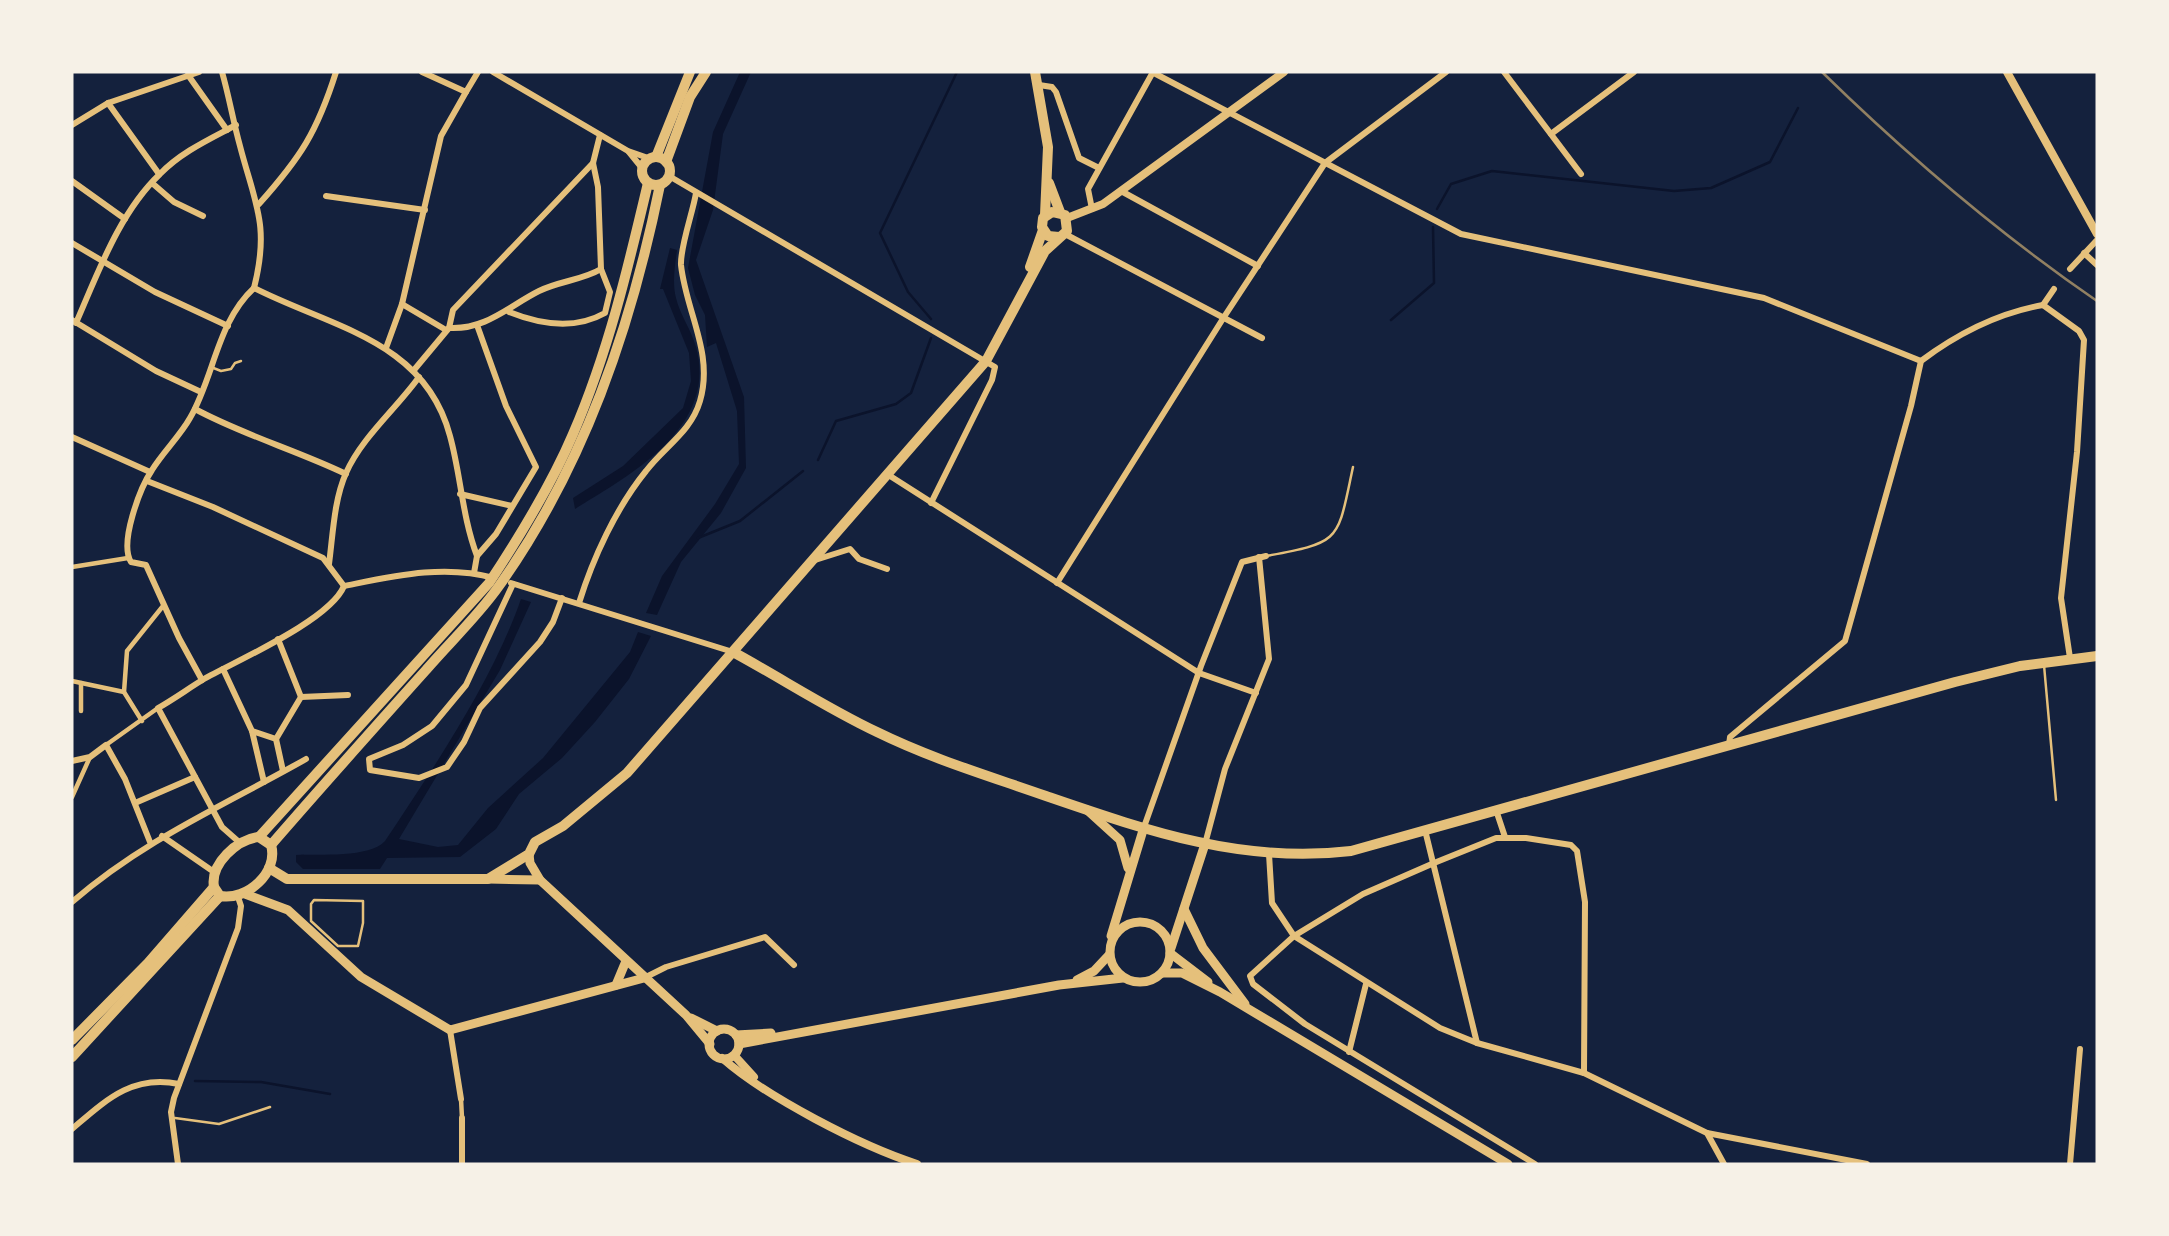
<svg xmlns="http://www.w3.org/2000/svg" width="2169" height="1236" font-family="Karla,sans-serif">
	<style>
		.water { fill: #0b132b }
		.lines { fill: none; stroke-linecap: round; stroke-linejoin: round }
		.stream { stroke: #0b132b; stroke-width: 2.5 }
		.service { stroke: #e5c07b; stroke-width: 2.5 }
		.pedestrian { stroke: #e5c07b; stroke-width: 4.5 }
		.minor { stroke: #e5c07b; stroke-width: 6 }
		.tertiary { stroke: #e5c07b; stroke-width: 8 }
		.secondary { stroke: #e5c07b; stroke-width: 9 }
		.primary { stroke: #e5c07b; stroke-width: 10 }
		.rail { stroke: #918062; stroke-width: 2.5 }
	</style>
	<rect width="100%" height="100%" fill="#14213d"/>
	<!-- water -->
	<g class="water">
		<polygon points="740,72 751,72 723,134 713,210 696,260 744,397 746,468 721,513 681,562 657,615 646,613 662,576 715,504 739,464 737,411 716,343 707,347 705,315 695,295 688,268 713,132"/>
		<path d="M670,248L677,250C675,266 672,282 676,298C680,315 691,329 696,347C718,427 632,474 575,509L573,498L623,466L683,408L691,381L689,353L663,289H660Z"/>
		<path d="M521,599L531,602L500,670L399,839L438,847L458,845L488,808L543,758L630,652L638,632L651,636L629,679L595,722L562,758L519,794L496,829L460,857L387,858L380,869H303L296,862V855C319,854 370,858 385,841C433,769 493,680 521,599Z"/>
	</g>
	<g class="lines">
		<!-- stream -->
		<g class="stream">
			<polyline points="1437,209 1451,184 1492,171 1674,191 1711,188 1770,162 1798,108"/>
			<polyline points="931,319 908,292 880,233 957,72"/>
			<polyline points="1391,320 1434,283 1433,227"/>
			<polyline points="818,460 836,421 896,404 911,393 931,338"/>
			<polyline points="698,538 740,521 803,471"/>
			<polyline points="195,1081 261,1082 330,1094"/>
		</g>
		<!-- service -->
		<g class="service">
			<polyline points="211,367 221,371 231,369 235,363 241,361"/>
			<path d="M1266,556C1343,542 1337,541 1353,467"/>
			<polyline points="2044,665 2056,800"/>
			<polygon points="314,900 363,901 363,923 358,946 338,946 311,921 311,904"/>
			<polyline points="175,1118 219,1124 270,1107"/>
		</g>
		<!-- pedestrian -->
		<g class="pedestrian">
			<polyline points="72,567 128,558"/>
			<polyline points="72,681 124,692"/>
			<polyline points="81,683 81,711"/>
			<polyline points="142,721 124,692 127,651 163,606"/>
			<polyline points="106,745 158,708"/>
			<polyline points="72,797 90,757"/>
			<polyline points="461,1099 462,1118"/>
		</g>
		<!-- minor -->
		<g class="minor">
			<path d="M222,72C229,96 233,121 240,146C255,204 270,225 254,288"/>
			<polyline points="422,72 466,92 478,72"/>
			<polyline points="493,72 628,151 651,159"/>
			<polyline points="1152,72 1461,234 1764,298 1921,361"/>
			<polyline points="1504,72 1581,174"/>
			<polyline points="188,75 227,130"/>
			<polyline points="1039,85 1052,87 1056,92 1079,158 1099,168"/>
			<polyline points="108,103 159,174"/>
			<polyline points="72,125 108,103 199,72"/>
			<polyline points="1551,134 1634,72"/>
			<polyline points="629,152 642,168"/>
			<polyline points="669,176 995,367 992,380 931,503"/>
			<polyline points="72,181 125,219"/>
			<polyline points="152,183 174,202 203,216"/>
			<polyline points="1121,191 1258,266"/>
			<polyline points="326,196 425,210"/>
			<path d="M259,204C301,157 317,132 336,72"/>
			<polyline points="1092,209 1088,189 1153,72"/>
			<polyline points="1065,234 1262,338"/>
			<polyline points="72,243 155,292 228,326"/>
			<polyline points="2084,253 2097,265"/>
			<polyline points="2070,269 2097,240"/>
			<path d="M254,288C330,327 425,340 450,436C461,476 462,516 477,556"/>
			<polyline points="402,304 446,330"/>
			<polyline points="2043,305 2079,331 2084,340 2077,452 2061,598 2070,658"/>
			<polyline points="2043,305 2054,289"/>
			<path d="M509,312C539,324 575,330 605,313L610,292L601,269L598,187L593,163L600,135"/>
			<polyline points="72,320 156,371 201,392"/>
			<path d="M76,323C98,273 119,213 160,174C181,152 210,139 236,125"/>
			<polyline points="449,328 453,310 593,163"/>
			<polyline points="386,348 402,304 441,136 466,92"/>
			<path d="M414,370L449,328C486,330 509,306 539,291C559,281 583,280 601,269"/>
			<path d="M195,409C243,435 296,450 346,474"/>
			<polyline points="72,437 150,472"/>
			<polyline points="887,474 1199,673 1256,693"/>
			<polyline points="147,481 213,507 323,558 344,586"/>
			<polyline points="460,494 512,506"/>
			<polyline points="812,561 850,549 859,559 887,569"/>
			<path d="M329,564C333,534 334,500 346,473C362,437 397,408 419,377"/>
			<polyline points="474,573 477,556 496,534 536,467 506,406 477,325"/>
			<polyline points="511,583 733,652"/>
			<polyline points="1057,583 1224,317 1325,163 1446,72"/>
			<polyline points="513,584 466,685 432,726 403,745 369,759 370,770 419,778 447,767 464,742 480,708 540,642 553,622 562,598"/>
			<path d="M344,586C394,576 444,564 494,578"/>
			<path d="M579,603C593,558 616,508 646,471C665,446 691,432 700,401C714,353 686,312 681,265C680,247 693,212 696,193"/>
			<polyline points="278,639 301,697"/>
			<polyline points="223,669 252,731"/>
			<path d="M202,680L179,638L146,565L131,562C119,543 140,488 152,470C163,452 180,436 190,418C214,377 217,322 254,288"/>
			<polyline points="301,697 348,695"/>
			<polyline points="276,739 301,697"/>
			<path d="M1729,745L1730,737L1845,641L1911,406L1921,361C1957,334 1998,313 2043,305"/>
			<polyline points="72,761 90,757 106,745 125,779 150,842"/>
			<polyline points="264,782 252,731 276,739 283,771"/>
			<polyline points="135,803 195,777"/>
			<polyline points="1496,810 1505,837"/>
			<polyline points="1144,827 1201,666 1242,562 1266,556"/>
			<polyline points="1425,830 1477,1043"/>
			<polyline points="162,836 214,872"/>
			<path d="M239,842L222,827L158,708C174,699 189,688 204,679C238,660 330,620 344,586"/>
			<polyline points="1205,844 1225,769 1269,659 1259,557"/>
			<polyline points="1269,854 1272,903 1294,936 1440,1028 1477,1043 1584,1073 1707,1133 1724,1164"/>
			<path d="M72,902C145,839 223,806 306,759"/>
			<polyline points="644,978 666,967 765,937 794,965"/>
			<polyline points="450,1030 461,1099"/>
			<polyline points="1349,1052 1366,984"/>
			<path d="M72,1129C105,1101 132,1074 179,1084"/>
			<polyline points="1707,1133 1867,1164"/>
			<polyline points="178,1164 171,1112 174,1098 238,928 241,906 238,897"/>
			<polyline points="462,1164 462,1118"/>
			<polyline points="1535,1164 1305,1024 1253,984 1250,976 1294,936 1363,894 1434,863 1496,838 1526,838 1571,845 1577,851 1585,902 1584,1073"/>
			<polyline points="2070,1164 2080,1049"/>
		</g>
		<!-- tertiary -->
		<g class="tertiary">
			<polyline points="2007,72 2097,234"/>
			<polyline points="1067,218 1103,204 1284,72"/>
			<polyline points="734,1055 754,1077"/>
			<path d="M722,1058C766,1097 861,1146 917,1164"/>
		</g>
		<!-- secondary -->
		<g class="secondary">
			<polyline points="1087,810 1120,840 1128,868"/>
			<polyline points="529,854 530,863 540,880 686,1015 710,1044"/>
			<polyline points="488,879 540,880"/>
			<polyline points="245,894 288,910 361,977 450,1030 644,978"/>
			<polyline points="1184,909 1203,948 1245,1004"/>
			<circle cx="1140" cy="952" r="30"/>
			<polyline points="1111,936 1144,827"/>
			<polyline points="1171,948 1205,844"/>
			<polyline points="1170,953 1208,982"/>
			<polyline points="1162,973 1182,973 1220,992 1508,1164"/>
			<polyline points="1077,980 1094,971 1109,955"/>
			<polyline points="616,985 626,961"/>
			<polyline points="691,1018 717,1031"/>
			<circle cx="724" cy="1044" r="15"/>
			<polyline points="736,1035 771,1033"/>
			<polyline points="739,1044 1059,985 1123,978"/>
		</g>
		<!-- primary -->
		<g class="primary">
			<polyline points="1035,72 1048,147 1045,215"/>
			<polyline points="656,157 690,72"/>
			<circle cx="656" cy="171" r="14"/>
			<polyline points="666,162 690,97 706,72"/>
			<polyline points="1049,183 1060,212"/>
			<polyline points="1030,267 1043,230"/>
			<path d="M733,652C781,678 828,709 877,732C932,759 989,776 1046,796C1148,831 1242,864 1351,851L1955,682L2020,666L2097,656"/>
			<path d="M259,837L489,583C520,536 551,486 573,434C608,353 628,268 648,183"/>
			<path d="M259,837L271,845C279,872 247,901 220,896L214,887C210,864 237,839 259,837Z"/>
			<path d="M271,845C322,786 374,728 426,670C450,642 478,616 499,586C584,466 631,328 660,185"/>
			<polyline points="269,868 287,879 488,879 529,854 535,842 563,826 627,773 986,361 1045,251 1067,231 1065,215 1052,212 1043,218 1042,227 1048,236 1059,237"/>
			<polyline points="72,1040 148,963 214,887"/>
			<polyline points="72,1057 220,896"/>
		</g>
		<!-- rail -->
		<path class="rail" d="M1822,72C1908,156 1998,233 2097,301"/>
	</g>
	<!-- border -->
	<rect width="2169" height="1236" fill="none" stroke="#f6f1e7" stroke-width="147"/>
</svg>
